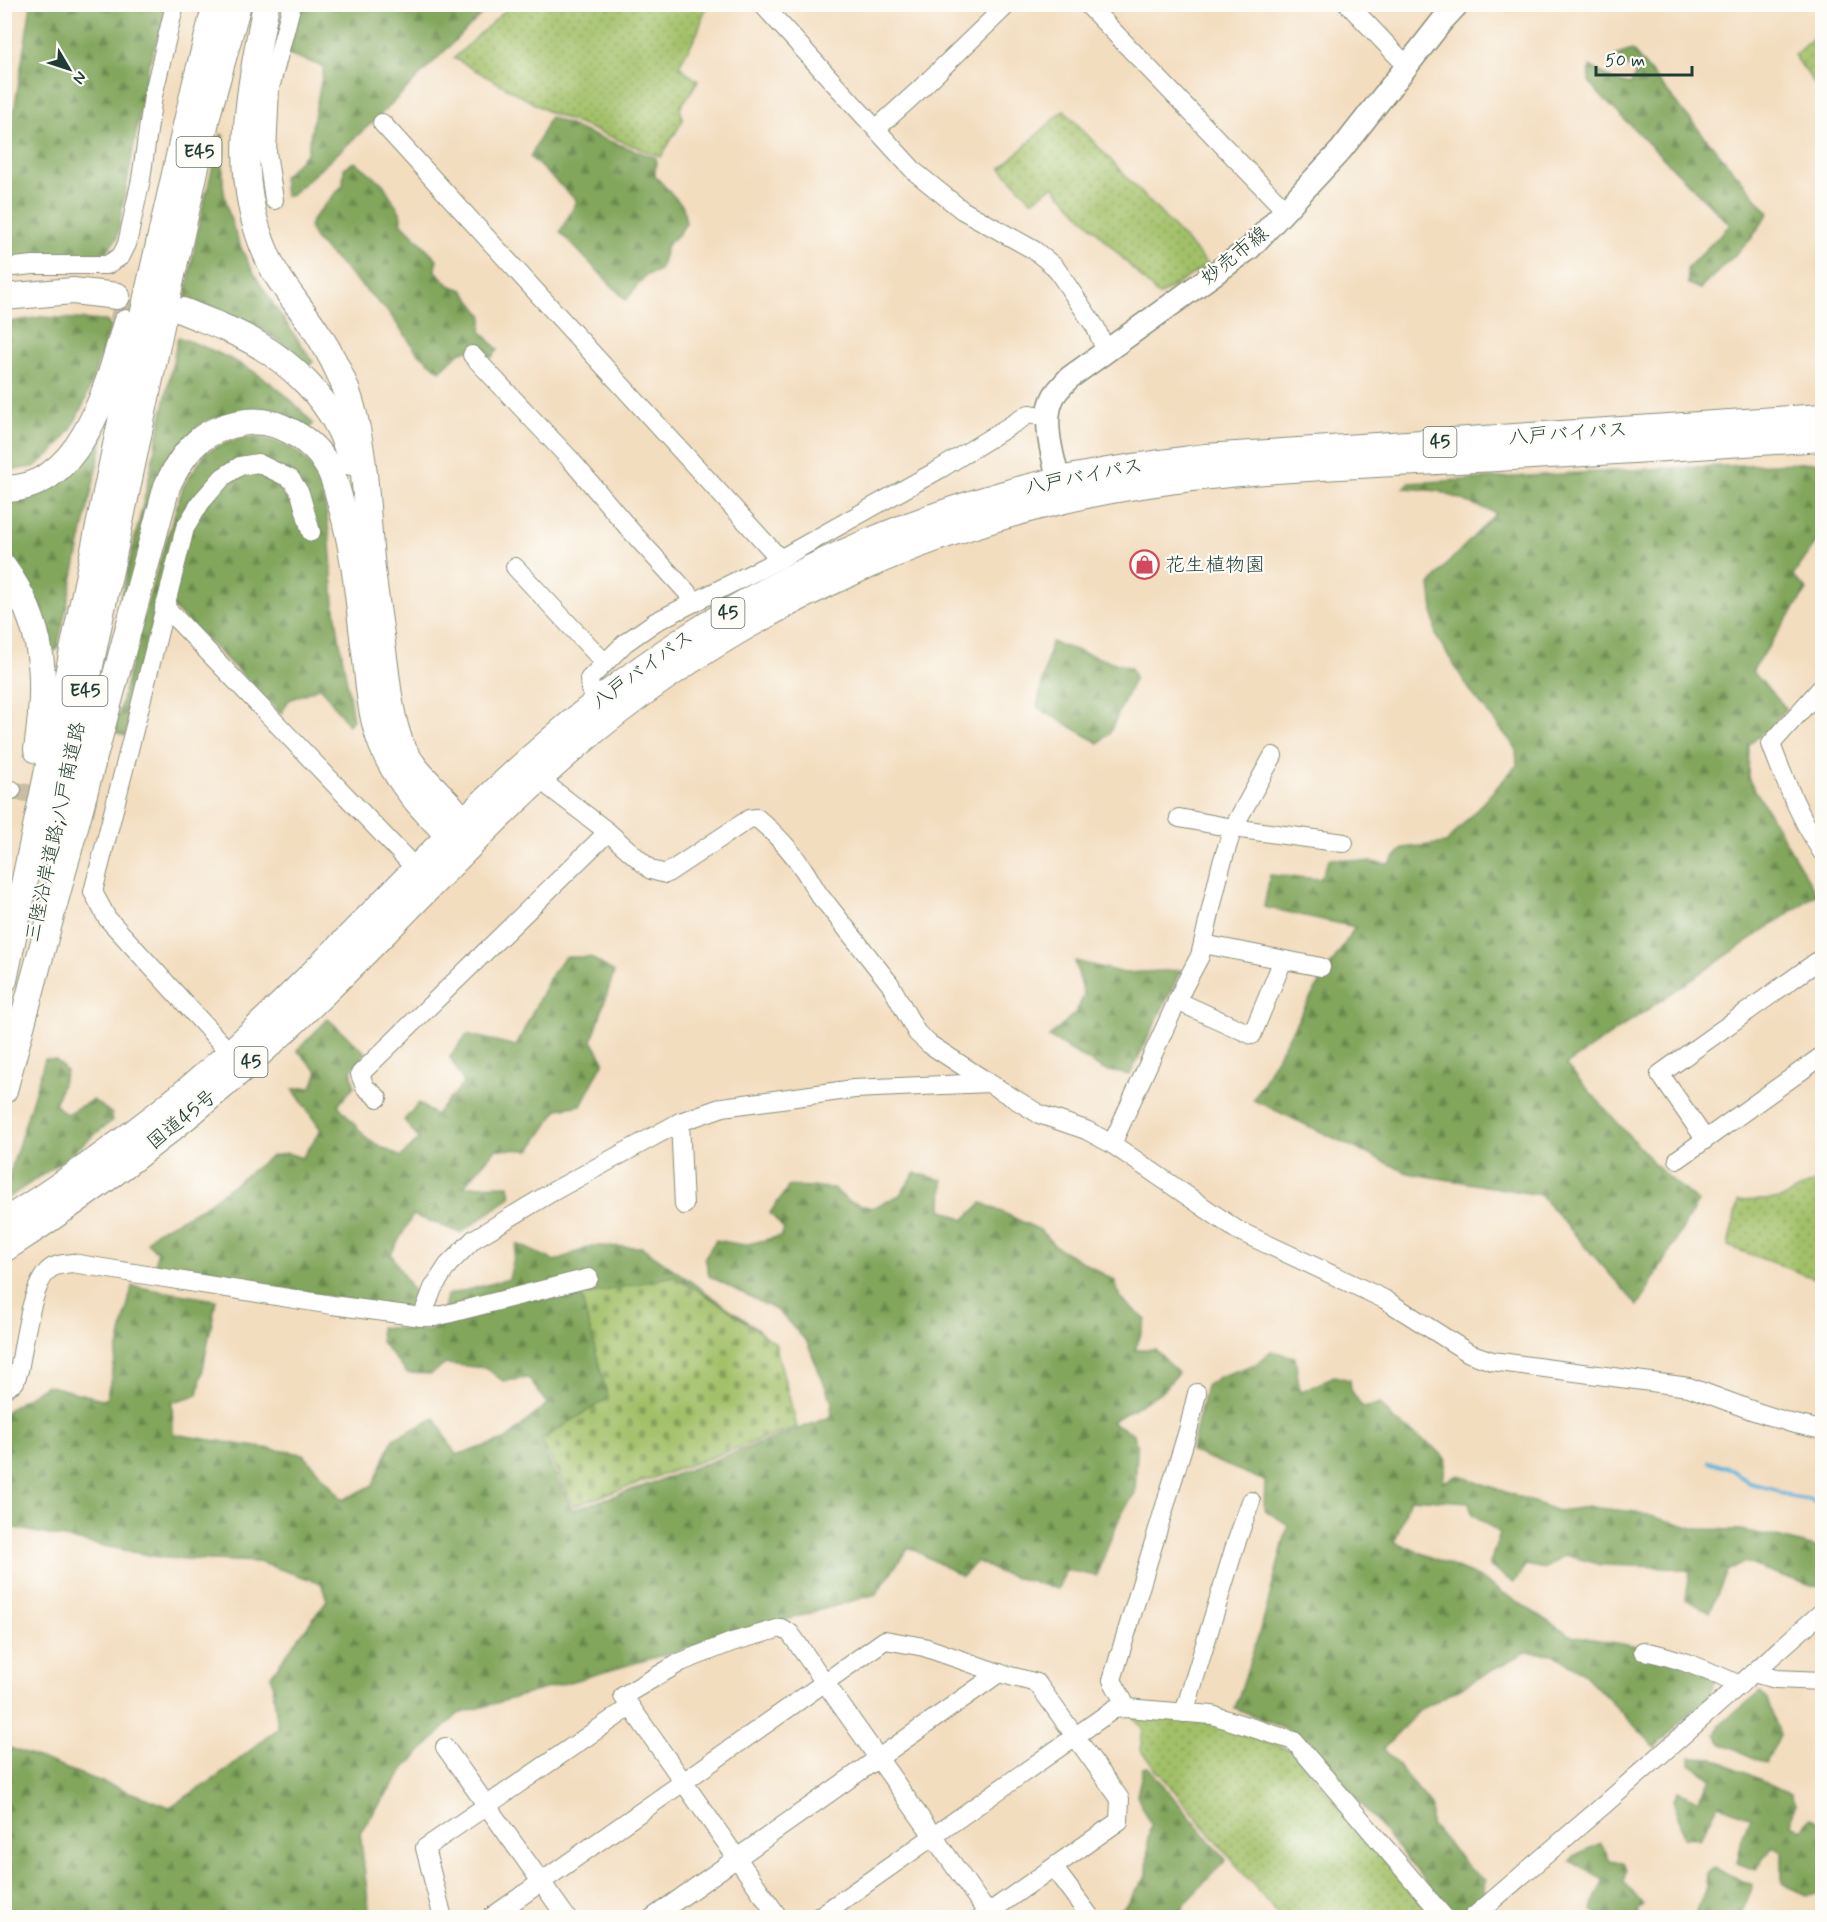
<svg xmlns="http://www.w3.org/2000/svg" width="1827" height="1922" font-family="Mynerve,'Klee One',sans-serif">
	<style>
		.grass { fill: url(#grass-dots); stroke: #607e4e; stroke-width: 1.5 }
		.forest { fill: url(#forest-firs); stroke: #507248; stroke-width: 1.5 }
		.cemetery { fill: url(#cemetery-stones); stroke: #607e4e; stroke-width: 1.5 }
		.lines { fill: none; stroke-linecap: round; stroke-linejoin: round }
		.stream { stroke: #63b6de; stroke-width: 4 }
		.minor-tunnel { stroke: #c9bda3; stroke-width: 18; stroke-dasharray: 18 9; stroke-linecap: butt }
		.highway-tunnel { stroke: #c9bda3; stroke-width: 26; stroke-dasharray: 26 13; stroke-linecap: butt }
		.minor-casing { stroke: #898d7a; stroke-width: 20 }
		.major-casing { stroke: #898d7a; stroke-width: 25 }
		.highway-casing { stroke: #898d7a; stroke-width: 28 }
		.minor { stroke: #fff; stroke-width: 18 }
		.major { stroke: #fff; stroke-width: 22 }
		.highway { stroke: #fff; stroke-width: 26 }
		.labels { text-anchor: middle; dominant-baseline: central; stroke-width: 4.5; stroke-linejoin: round; paint-order: stroke }
		.shield { fill: #fdfcf7; stroke: #62766e; stroke-width: 1.5 }
		.shield-label { font-size: 18px; font-weight: bold; fill: #1f3d34 }
		.street-label { font-size: 20px; fill: #1f3d34; stroke: #fdfcf7 }
		.poi-label { font-size: 20px; fill: #1f3d34; stroke: #fdfcf7; text-anchor: start }
	</style>
	<defs>
		<pattern id="grass-dots" width="8" height="8" patternUnits="userSpaceOnUse" patternTransform="scale(1.5)"><rect width="8" height="8" fill="#a2c068"/><path d="M2 2h.1M6 6h.1" fill="none" stroke="#839d56" stroke-width="1.8" stroke-linecap="round"/></pattern>
		<pattern id="forest-firs" width="22" height="20" patternUnits="userSpaceOnUse" patternTransform="scale(1.5)"><rect width="22" height="20" fill="#81a65c"/><path d="M5 1l3.5 6h-7zM16 11l3.5 6h-7z" fill="#69884d"/></pattern>
		<pattern id="cemetery-stones" width="16" height="16" patternUnits="userSpaceOnUse" patternTransform="scale(1.5)"><rect width="16" height="16" fill="#a2c068"/><path d="M2 7V4a2 2 0 0 1 4 0v3zM10 15v-3a2 2 0 0 1 4 0v3z" fill="#839d56"/></pattern>
	</defs>
	<rect width="100%" height="100%" fill="#fdfcf7"/>
	<filter id="ink" filterUnits="userSpaceOnUse"><feTurbulence type="fractalNoise" baseFrequency=".0167" numOctaves="2"/><feDisplacementMap in="SourceGraphic" scale="12" xChannelSelector="R" yChannelSelector="G"/><feConvolveMatrix kernelMatrix="1 2 1 2 8 2 1 2 1" color-interpolation-filters="sRGB"/></filter>
	<filter id="wash" filterUnits="userSpaceOnUse"><feTurbulence type="fractalNoise" baseFrequency=".008" numOctaves="4" result="noise"/><feDisplacementMap in="SourceGraphic" scale="24" xChannelSelector="R" yChannelSelector="G"/><feGaussianBlur stdDeviation="1.35" result="paint"/><feColorMatrix in="noise" values="0 0 0 0 0 0 0 0 0 0 0 0 0 0 0 0 0 1.4 0 .05"/><feComposite in="paint" operator="in"/></filter>
	<g filter="url(#wash)">
		<rect width="100%" height="100%" fill="#f3ddbf"/>
		<!-- grass -->
		<g class="grass">
			<polygon points="511,5 707,5 697,34 679,66 698,81 680,108 683,120 661,157 549,112 454,58"/>
			<polygon points="1822,30 1822,94 1794,55"/>
			<polygon points="1064,110 1208,264 1159,296 1053,186 1032,201 1001,168"/>
			<polygon points="1822,1178 1822,1281 1728,1246 1738,1201 1780,1199"/>
			<polygon points="1132,1714 1211,1722 1238,1733 1291,1750 1435,1917 1280,1917 1140,1750 1143,1730"/>
		</g>
		<!-- forest -->
		<g class="forest">
			<polygon points="31,5 169,5 149,63 117,238 104,255 5,262 4,129 11,130"/>
			<polygon points="302,5 491,5 376,119 291,195 285,196 283,177 307,153 324,67 288,54"/>
			<polygon points="1632,50 1769,213 1751,239 1700,289 1688,284 1687,268 1730,225 1597,92 1589,81 1590,66 1613,80 1630,85 1636,75 1617,55"/>
			<polygon points="550,117 590,134 656,158 655,176 683,206 686,223 679,234 667,245 660,270 645,276 626,300 560,232 577,201 530,157"/>
			<path d="M221,134L224,136C224,154 221,174 224,192C236,261 275,305 313,362L308,367C300,359 292,351 283,344C255,323 218,309 185,299L200,218Z"/>
			<path d="M354,162L361,166L383,184L400,212L402,224L437,259L435,270L449,285L463,290L483,316L481,331L498,350L491,358C464,342 460,352 440,371L417,352L390,314L315,239L309,226L315,216L343,185L344,168Z"/>
			<polygon points="41,317 106,321 111,326 85,401 71,429 54,451 34,467 5,471 5,323"/>
			<path d="M178,337C233,357 276,378 313,424L307,431L238,412L207,420L180,443L126,600L121,597L146,492Z"/>
			<polygon points="97,433 104,434 57,650 51,651 44,617 28,583 5,551 4,498 38,493 71,473"/>
			<path d="M255,436C274,441 291,445 305,459C333,490 330,562 334,602C339,641 347,681 353,720L348,725L321,687L289,700L281,714L252,684L161,596L125,736L114,731L152,586L183,487L205,453L228,441Z"/>
			<polygon points="1822,462 1822,534 1793,576 1807,590 1752,671 1786,708 1772,726 1749,744 1748,778 1817,894 1566,1065 1659,1169 1698,1202 1638,1306 1540,1195 1408,1173 1253,1100 1308,1002 1355,927 1264,907 1270,875 1320,879 1330,858 1389,864 1403,848 1446,843 1517,765 1516,748 1471,692 1436,636 1430,585 1447,564 1496,513 1438,491 1404,488 1409,483 1648,469"/>
			<polygon points="1051,642 1131,668 1135,677 1109,734 1099,743 1037,707"/>
			<polygon points="565,957 590,957 614,972 592,1041 604,1061 581,1105 558,1109 530,1150 496,1149 464,1186 509,1185 511,1197 461,1233 413,1215 391,1254 417,1298 412,1311 155,1266 157,1252 147,1242 154,1233 202,1208 270,1157 287,1153 302,1158 321,1130 293,1089 312,1087 318,1072 297,1050 328,1019 366,1053 351,1070 354,1086 338,1105 368,1140 401,1157 419,1139 404,1120 419,1103 435,1115 464,1083 450,1057 467,1034 516,1046 552,973"/>
			<polygon points="1075,961 1124,973 1181,970 1130,1075 1104,1070 1049,1037 1076,1012 1084,995"/>
			<polygon points="45,1059 56,1060 66,1071 55,1105 66,1114 93,1100 112,1114 112,1121 54,1167 5,1200 5,1182 9,1176"/>
			<polygon points="915,1173 943,1180 942,1209 964,1220 982,1203 1040,1230 1055,1246 1115,1281 1120,1298 1146,1320 1135,1350 1155,1349 1178,1373 1164,1390 1111,1422 1134,1434 1137,1451 1135,1493 1121,1514 1096,1576 1066,1570 1058,1589 1000,1573 977,1561 962,1576 909,1547 876,1594 458,1714 405,1768 360,1832 370,1917 5,1917 5,1746 170,1807 216,1778 278,1728 271,1675 327,1600 321,1583 259,1562 163,1558 15,1528 5,1523 4,1492 7,1486 4,1485 5,1412 46,1385 106,1400 132,1286 216,1300 198,1395 172,1402 173,1434 303,1454 343,1500 373,1485 393,1439 435,1418 456,1455 505,1440 547,1404 529,1378 503,1381 486,1368 446,1364 431,1374 407,1373 381,1342 380,1327 429,1331 441,1323 447,1295 509,1279 517,1244 555,1261 592,1246 642,1247 758,1329 771,1357 612,1404 544,1452 573,1510 661,1480 830,1417 832,1403 807,1342 778,1311 709,1276 705,1257 716,1240 744,1245 781,1236 784,1229 770,1213 789,1186 833,1188 848,1201 872,1208 900,1195"/>
			<polygon points="1271,1351 1295,1357 1300,1393 1334,1376 1350,1380 1351,1390 1363,1408 1380,1404 1395,1421 1435,1448 1446,1459 1443,1482 1459,1475 1558,1511 1589,1507 1636,1512 1697,1529 1740,1530 1777,1537 1822,1549 1822,1587 1811,1586 1744,1562 1727,1571 1710,1612 1686,1599 1690,1571 1666,1567 1602,1565 1565,1555 1545,1569 1526,1565 1514,1583 1489,1566 1500,1533 1472,1514 1469,1502 1410,1498 1395,1542 1478,1577 1570,1635 1661,1651 1719,1673 1710,1695 1655,1747 1582,1672 1554,1654 1526,1652 1420,1710 1383,1748 1431,1805 1431,1825 1473,1872 1485,1880 1483,1898 1461,1915 1451,1912 1343,1782 1298,1734 1235,1708 1266,1611 1288,1525 1264,1509 1265,1481 1191,1451 1206,1386 1219,1377 1256,1364"/>
			<polygon points="1760,1692 1767,1700 1780,1735 1766,1763 1722,1744 1715,1734 1720,1725"/>
			<polygon points="1690,1757 1714,1758 1791,1794 1795,1804 1791,1824 1802,1829 1811,1818 1822,1823 1822,1897 1816,1894 1806,1895 1782,1884 1782,1852 1773,1846 1756,1870 1737,1863 1742,1839 1750,1817 1719,1804 1699,1839 1683,1838 1674,1800 1678,1791 1697,1800 1712,1778 1690,1764"/>
			<polygon points="1148,1767 1226,1860 1184,1904 1182,1917 1116,1917 1147,1876 1148,1839 1151,1824 1137,1796 1143,1768"/>
			<polygon points="1601,1843 1610,1860 1623,1862 1626,1869 1624,1882 1643,1905 1638,1910 1640,1917 1606,1917 1592,1911 1594,1901 1604,1879 1570,1861 1573,1856"/>
			<polygon points="1714,1868 1753,1886 1740,1917 1701,1917 1696,1914 1706,1887 1707,1873"/>
		</g>
		<!-- cemetery -->
		<polygon class="cemetery" points="674,1276 722,1305 775,1343 797,1427 574,1506 541,1440 608,1398 581,1296"/>
		<g class="lines">
			<!-- stream -->
			<polyline class="stream" points="1709,1462 1733,1470 1749,1483 1774,1489 1792,1497 1812,1500 1822,1507"/>
		</g>
	</g>
	<g filter="url(#ink)">
		<g class="lines">
			<!-- minor-tunnel -->
			<polyline class="minor-tunnel" points="12,790 96,807"/>
			<!-- highway-tunnel -->
			<polyline class="highway-tunnel" points="112,308 179,324"/>
			<defs>
				<g id="minor">
					<polyline points="762,4 915,172 962,210 1034,250 1055,267 1096,328 1106,352"/>
					<polyline points="1087,4 1286,211"/>
					<polyline points="1348,4 1407,66"/>
					<polyline points="382,123 780,559"/>
					<polyline points="876,129 917,92 1008,4"/>
					<polyline points="274,200 267,152 270,88 292,4"/>
					<polyline points="4,268 33,265 107,265 121,256 127,244 141,179 153,96 175,4"/>
					<polyline points="472,355 570,459 631,531 696,602"/>
					<polyline points="515,567 605,663"/>
					<polyline points="164,606 416,869"/>
					<path d="M1822,687L1771,744C1785,782 1800,818 1822,852"/>
					<polyline points="598,700 590,689 589,679 625,643 655,622 780,559 940,469 1029,414 1048,417"/>
					<path d="M539,779L608,832L651,870L666,874L749,819L757,818C775,833 791,850 804,870C813,883 815,893 827,904L890,984L917,1033L929,1044L989,1083"/>
					<polyline points="4,789 12,790"/>
					<polyline points="1179,818 1233,828 1344,843"/>
					<polyline points="1203,944 1321,967"/>
					<polyline points="1177,1001 1252,1035 1283,960"/>
					<polyline points="230,1053 107,918 93,892 185,528 201,502 223,477 240,466 258,463 291,479 300,493 311,532"/>
					<polyline points="378,1098 365,1087 360,1074 608,832"/>
					<polyline points="680,1122 684,1205"/>
					<polyline points="1705,1139 1660,1074 1822,958"/>
					<polyline points="1112,1144 1184,986 1200,956 1221,866 1233,828 1273,756"/>
					<polyline points="1678,1159 1822,1056"/>
					<polyline points="422,1317 433,1288 448,1265 474,1239 552,1192 680,1122 723,1107 854,1089 989,1083 1039,1114 1086,1130 1112,1144 1237,1230 1384,1299 1469,1353 1492,1361 1689,1387 1754,1411 1791,1423 1822,1430"/>
					<path d="M4,1389L15,1382L19,1370C24,1346 31,1283 50,1269C56,1264 64,1264 72,1263L332,1305L422,1317H435L589,1278"/>
					<path d="M1643,1651C1677,1657 1709,1671 1740,1685"/>
					<polyline points="1753,1673 1776,1679 1822,1681"/>
					<polyline points="1127,1708 1112,1680 1189,1427 1197,1393"/>
					<polyline points="1184,1713 1235,1546 1251,1501"/>
					<polyline points="445,1747 567,1918"/>
					<polyline points="1054,1868 1091,1918"/>
					<polyline points="443,1918 425,1848 630,1707"/>
					<polyline points="490,1918 885,1640 924,1647 999,1673 1037,1683 1120,1799 1119,1821 981,1918"/>
					<polyline points="652,1918 999,1673"/>
					<polyline points="779,1918 623,1696 681,1662 732,1642 781,1628 790,1633 991,1918"/>
					<polyline points="817,1918 1114,1709 1127,1708 1212,1715 1294,1741 1445,1918"/>
					<polyline points="1472,1918 1605,1804 1822,1612"/>
				</g>
				<path id="major" d="M1063,497C1057,470 1039,422 1054,396C1058,389 1064,384 1069,378L1250,248L1341,150L1443,20L1458,4"/>
				<g id="highway">
					<path d="M266,4C249,95 228,184 274,270C287,293 306,314 320,337C338,366 351,395 357,429C366,472 367,515 371,559C374,592 380,625 384,658C388,686 390,716 400,742C415,781 457,800 469,836"/>
					<polyline points="4,297 73,291 117,296"/>
					<path d="M183,311C200,318 217,324 234,332C287,356 338,403 351,462"/>
					<path d="M4,489C83,490 109,382 126,323"/>
					<path d="M4,568C46,626 47,682 37,750"/>
					<polyline points="51,853 166,302 208,112 238,4"/>
					<polyline points="4,980 147,297 195,86 216,4"/>
					<path d="M4,1090L167,486C185,448 203,428 247,422C277,418 312,439 327,465C335,477 338,494 342,508C356,558 359,608 366,660C369,688 371,718 382,745C394,775 414,800 436,822C440,826 444,832 449,835C453,838 460,840 466,842"/>
					<path d="M4,1222C84,1171 163,1115 232,1051C358,936 468,803 602,698C722,604 864,533 1011,492C1074,474 1140,466 1205,457L1822,417"/>
					<path d="M4,1249C120,1175 224,1091 322,995C407,913 485,824 575,747C714,628 886,542 1064,500C1193,470 1327,467 1458,460C1580,454 1701,446 1822,438"/>
				</g>
			</defs>
			<!-- minor casing -->
			<use href="#minor" class="minor-casing"/>
			<!-- major casing -->
			<use href="#major" class="major-casing"/>
			<!-- highway casing -->
			<use href="#highway" class="highway-casing"/>
			<!-- minor -->
			<use href="#minor" class="minor"/>
			<!-- major -->
			<use href="#major" class="major"/>
			<!-- highway -->
			<use href="#highway" class="highway"/>
		</g>
	</g>
	<!-- icons -->
	<defs>
		<symbol id="shop-ring" viewBox="-11 -11 22 22"><circle r="9.5" fill="#fdfcf7" stroke="#d1495b" stroke-width="1.5"/><path d="M-5-2.5h2.3a2.7 3.5 0 0 1 5.4 0H5L5.5 6h-11ZM-1.5-2.5h3a1.5 2.3 0 0 0-3 0Z" fill="#d1495b"/></symbol>
	</defs>
	<g fill-rule="evenodd">
		<use href="#shop-ring" x="1128" y="548" width="33" height="33"/>
	</g>
	<g class="labels">
		<!-- shield labels -->
		<g class="shield">
			<rect x="176.5" y="137" width="45" height="30" rx="4.5"/>
			<rect x="1423.5" y="427" width="33" height="30" rx="4.5"/>
			<rect x="711.5" y="598" width="33" height="30" rx="4.5"/>
			<rect x="62.5" y="676" width="45" height="30" rx="4.5"/>
			<rect x="234.5" y="1047" width="33" height="30" rx="4.5"/>
		</g>
		<g class="shield-label">
			<text x="199" y="152">E45</text>
			<text x="1440" y="442">45</text>
			<text x="728" y="613">45</text>
			<text x="85" y="691">E45</text>
			<text x="251" y="1062">45</text>
		</g>
		<!-- street labels -->
		<g class="street-label">
			<text transform="translate(1235 256) rotate(-39)">妙売市線</text>
			<text transform="translate(1568 434) rotate(-4)">八戸バイパス</text>
			<text transform="translate(1084 477) rotate(-11)">八戸バイパス</text>
			<text transform="translate(643 670) rotate(-36)">八戸バイパス</text>
			<text transform="translate(56 832) rotate(-78)">三陸沿岸道路;八戸南道路</text>
			<text transform="translate(182 1120) rotate(-39)">国道45号</text>
		</g>
		<!-- poi labels -->
		<g class="poi-label">
			<text x="1165" y="565">花生植物園</text>
		</g>
	</g>
	<!-- margin -->
	<rect width="1827" height="1922" fill="none" stroke="#fdfcf7" stroke-width="24"/>
	<!-- north arrow -->
	<g transform="translate(69 69) rotate(129)" stroke="#fdfcf7" stroke-width="4.5" paint-order="stroke">
	<path d="M0-4.5L10 22L0 15L-10 22Z" fill="#1f3d34"/>
	<text y="-9" font-size="16" font-weight="bold" text-anchor="middle" fill="#1f3d34">N</text>
	</g>
	<!-- scale -->
	<path d="M1596 66v9h96v-9" fill="none" stroke="#1f3d34" stroke-width="3"/>
	<text x="1605" y="66" font-size="18" fill="#1f3d34" stroke="#fdfcf7" stroke-width="4.5" paint-order="stroke">50 m</text>
</svg>
